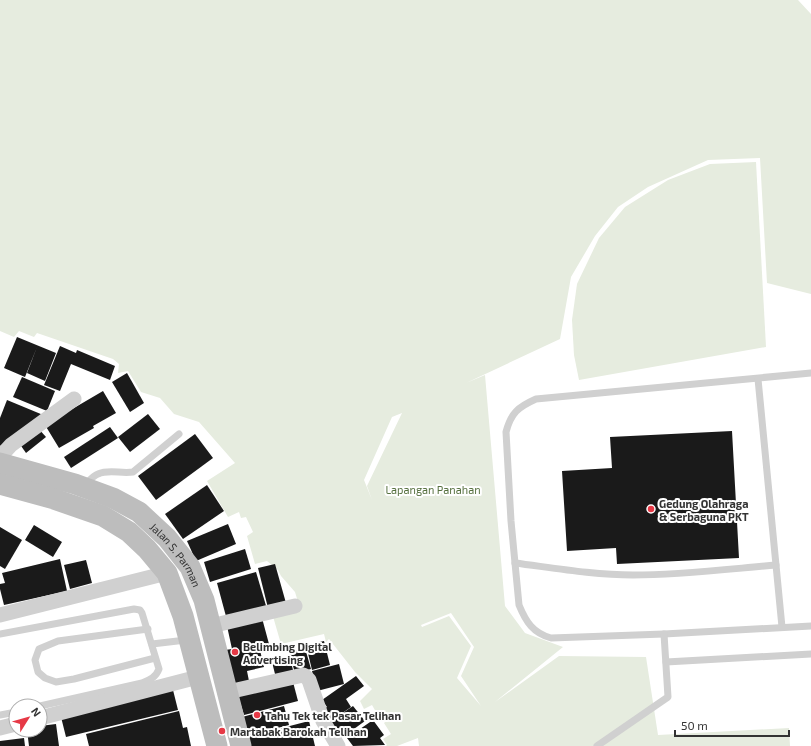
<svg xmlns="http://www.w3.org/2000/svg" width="811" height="746" font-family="'Exo 2',sans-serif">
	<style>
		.green { fill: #e6ecdf; fill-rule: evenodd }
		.building { fill: #1a1a1a }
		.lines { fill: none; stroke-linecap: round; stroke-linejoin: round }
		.service { stroke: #d0d0d0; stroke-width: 7 }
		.minor { stroke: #d0d0d0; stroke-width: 15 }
		.secondary { stroke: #bdbdbd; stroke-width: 21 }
		.poi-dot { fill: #e63946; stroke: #fff; stroke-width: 1.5 }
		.labels { text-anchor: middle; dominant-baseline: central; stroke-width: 4; stroke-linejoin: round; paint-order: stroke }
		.park-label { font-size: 11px; fill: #56703f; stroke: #fff }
		.poi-label { font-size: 11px; font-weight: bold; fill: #333; stroke: #fff; text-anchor: start }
		.street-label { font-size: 11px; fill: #333; stroke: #fff }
	</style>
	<rect width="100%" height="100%" fill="#fff"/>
	<!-- green -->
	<g class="green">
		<path d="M0,0H798L811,14V294L767,283L760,158L708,160L648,187L618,207L595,236L571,277L560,339L466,383L485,375L505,606L525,633L563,647L495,702L559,656L646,657L658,735L789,728L790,746H419L418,738L397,746H386L387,745L383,739L391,734L384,723L387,720L380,710L376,712L372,705L364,709L360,701L372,689L355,672L329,639L326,642L324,634L281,644L272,613L299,605L295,592L281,576L278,570L267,561L255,564L247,536L253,532L246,517L241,518L239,512L228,517L207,481L235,463L199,422L174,414L160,398L141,392L128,371L118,373L119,364L113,359L37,333L34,337L19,331L14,337L0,331ZM402,413L367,486L372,500L364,480L392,417ZM451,613L474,647L461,676L481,706L457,678L471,646L449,616L422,627L421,625Z"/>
		<polygon points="756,162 766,347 579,380 574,355 572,320 577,284 599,238 625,207 668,180 710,164"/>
	</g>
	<!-- building -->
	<g class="building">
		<polygon points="17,337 56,353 45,381 27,373 37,347 25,377 4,368"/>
		<polygon points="60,346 76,353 77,350 115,366 110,380 71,364 60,391 44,385"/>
		<polygon points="127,373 144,403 130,412 112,382"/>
		<polygon points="22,377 55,391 47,411 13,397"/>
		<polygon points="103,391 116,413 93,426 94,428 59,448 45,425"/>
		<polygon points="7,400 48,417 0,446 0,418"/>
		<polygon points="148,414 160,429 130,452 118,437"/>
		<polygon points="110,427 118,438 71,468 64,457"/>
		<polygon points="38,428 46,437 26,453 19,443"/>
		<polygon points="732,431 739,558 617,564 616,548 567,551 562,471 612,468 610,437"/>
		<polygon points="195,434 213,458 156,500 138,476"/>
		<polygon points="207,485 224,511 183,539 165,514"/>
		<polygon points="228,524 236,544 196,561 187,541"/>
		<polygon points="34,525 62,542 53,557 25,540"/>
		<polygon points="0,527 22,540 5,569 0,566"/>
		<polygon points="245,549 251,569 210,582 204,562"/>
		<polygon points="60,559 67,591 4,605 0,589 0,584 5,583 2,573"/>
		<polygon points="86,560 92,583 70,589 64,565"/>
		<polygon points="275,564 286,603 268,608 258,568"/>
		<polygon points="256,572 267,609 227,620 217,583"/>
		<polygon points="262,618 269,644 259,646 264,667 247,671 250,686 234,689 225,650 232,649 227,626"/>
		<polygon points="324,641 330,665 312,670 306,645"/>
		<polygon points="305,648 311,669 295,673 289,652"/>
		<polygon points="290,658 294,674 276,678 272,662"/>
		<polygon points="339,664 344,684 317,691 312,671"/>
		<polygon points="356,676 364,686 346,699 351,707 331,721 323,709 327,707 322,700"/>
		<polygon points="293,682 298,701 244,715 238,696"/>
		<polygon points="173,690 178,710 66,737 61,717"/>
		<polygon points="284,706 289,725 246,736 242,717"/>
		<polygon points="353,706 365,721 340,739 328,723"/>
		<polygon points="179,711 183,728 187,727 191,746 89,746 86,734"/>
		<polygon points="373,720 384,735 380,738 385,745 353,746 347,738"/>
		<polygon points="309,721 315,746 249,746 247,737"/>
		<polygon points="56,724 59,746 29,746 27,730 40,730 40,726"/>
		<polygon points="24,738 25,746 0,746 0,741"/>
	</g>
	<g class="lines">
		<!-- service -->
		<g class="service">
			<path d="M811,373L536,399C518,407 511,413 506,432L511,521L519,605C526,622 533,633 551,638L664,634L811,626"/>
			<polyline points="758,379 782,627"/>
			<path d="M85,484C89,481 93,476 98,474C109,469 121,474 133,472L179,434"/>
			<path d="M515,563C554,568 594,575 633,575C681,575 729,569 776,565"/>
			<polyline points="148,629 58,641 39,649 35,660 38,672 45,678 56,682 74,679 155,658"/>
			<path d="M0,634L134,609L140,610L142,613L159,669C156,677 150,680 142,683L40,706"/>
			<polyline points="152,644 186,640"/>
			<polyline points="666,662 811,654"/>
			<polyline points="0,715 16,712"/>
			<polyline points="597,746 668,697 664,634"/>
		</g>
		<!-- minor -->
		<g class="minor">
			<polyline points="0,457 11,445 74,399"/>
			<polyline points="0,615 167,573"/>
			<polyline points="211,626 295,606"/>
			<polyline points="228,692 303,675 305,676 309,680 323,721 338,746"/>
			<polyline points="40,718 198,677"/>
			<polyline points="0,728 16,724"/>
		</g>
		<!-- secondary -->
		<g class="secondary">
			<path id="s1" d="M0,463L75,484L113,498L139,512L167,538L190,567L204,600L241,746"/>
			<polyline points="0,484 54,499 103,516 129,532 147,549 167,573 183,616 217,746"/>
		</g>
	</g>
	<!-- markers -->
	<g class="poi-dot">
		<circle cx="651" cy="509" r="4"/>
		<circle cx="235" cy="652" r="4"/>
		<circle cx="257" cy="715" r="4"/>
		<circle cx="222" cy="731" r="4"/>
	</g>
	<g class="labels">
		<!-- park labels -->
		<g class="park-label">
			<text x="433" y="489">Lapangan Panahan</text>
		</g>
		<!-- poi labels -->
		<g class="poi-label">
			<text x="659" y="503">Gedung Olahraga<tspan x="659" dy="13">&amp; Serbaguna PKT</tspan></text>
			<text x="243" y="646">Belimbing Digital<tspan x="243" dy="13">Advertising</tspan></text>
			<text x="265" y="715">Tahu Tek tek Pasar Telihan</text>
			<text x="230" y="731">Martabak Barokah Telihan</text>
		</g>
		<!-- street labels -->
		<g class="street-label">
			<text stroke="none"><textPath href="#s1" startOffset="205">Jalan S. Parman</textPath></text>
		</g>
	</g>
	<!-- north arrow -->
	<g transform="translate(28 718) rotate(53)"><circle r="19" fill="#ffffff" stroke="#adadad"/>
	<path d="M0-3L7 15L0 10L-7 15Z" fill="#e63946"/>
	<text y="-6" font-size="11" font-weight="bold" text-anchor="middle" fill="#333333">N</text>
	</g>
	<!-- scale -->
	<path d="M675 730v6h114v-6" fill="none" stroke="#333333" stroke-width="2"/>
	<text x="681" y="730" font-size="12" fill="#333333" stroke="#ffffff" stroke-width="3" paint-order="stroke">50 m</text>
</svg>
